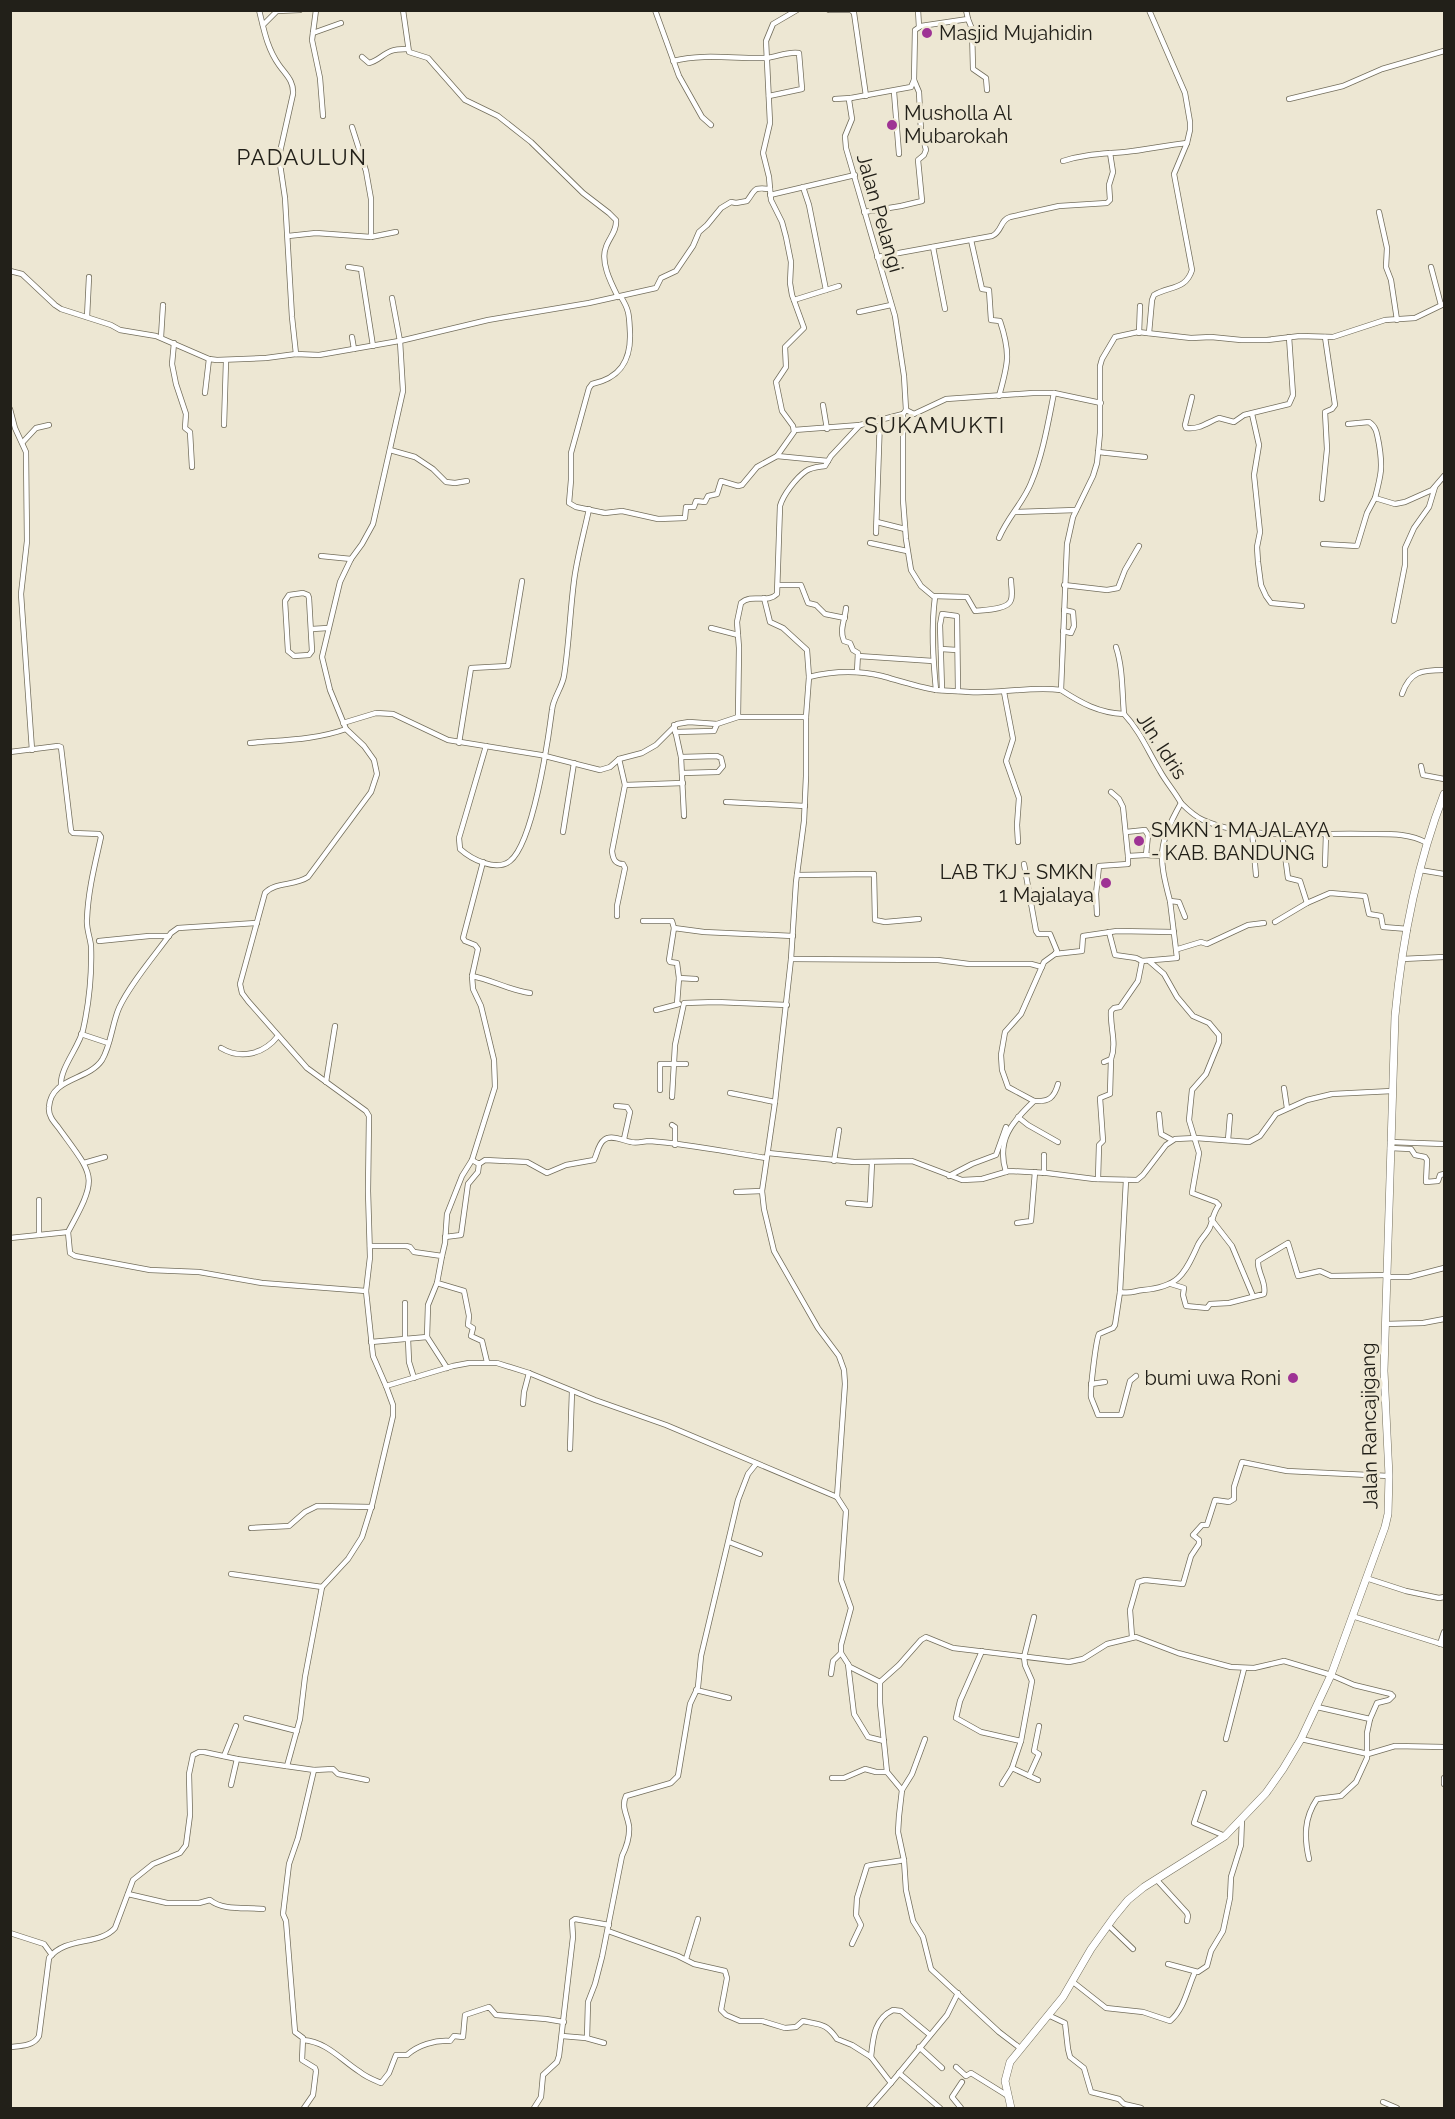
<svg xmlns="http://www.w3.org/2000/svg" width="1455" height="2119" font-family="Raleway,sans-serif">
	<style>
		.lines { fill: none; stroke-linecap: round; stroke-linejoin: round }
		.minor-casing { stroke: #736e5c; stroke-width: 6 }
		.secondary-casing { stroke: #736e5c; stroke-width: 8 }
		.minor { stroke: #fff; stroke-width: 4.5 }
		.secondary { stroke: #fff; stroke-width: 7 }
		.poi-dot { fill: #9e3394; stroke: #ede7d3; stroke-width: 2 }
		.labels { text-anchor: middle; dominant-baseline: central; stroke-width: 6; stroke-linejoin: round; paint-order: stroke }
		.poi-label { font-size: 20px; fill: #222019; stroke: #ede7d3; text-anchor: start }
		.street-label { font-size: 20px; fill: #222019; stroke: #ede7d3 }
		.quarter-label { font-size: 22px; letter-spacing: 1.5px; fill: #222019; stroke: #ede7d3 }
	</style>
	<rect width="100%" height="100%" fill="#ede7d3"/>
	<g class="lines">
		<defs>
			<g id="minor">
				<path d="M259,10C264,30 267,48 279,65C286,75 294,81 293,94L280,152V164L285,198L292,317L296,354"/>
				<polyline points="316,10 312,40 320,78 323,116"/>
				<path d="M403,10L409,52L428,58L465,100L498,116L531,142L583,193L609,213L616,220C617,231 609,238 606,247C600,262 611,283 618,297"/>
				<polyline points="655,10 679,76 702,117 711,125"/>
				<polyline points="829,10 850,10"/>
				<polyline points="851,10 854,13 866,96"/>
				<polyline points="918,10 919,27"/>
				<path d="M1149,10L1185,93L1190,122V130L1187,143L1174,174L1192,270C1186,290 1169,286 1154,295L1152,300L1149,333"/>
				<polyline points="968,19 972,29 973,69 986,78 987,90"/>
				<polyline points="263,25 277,11 300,10"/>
				<polyline points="313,33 341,23"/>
				<path d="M362,57L369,63C378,61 383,54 391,51C396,49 402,49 407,49"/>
				<path d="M673,61C704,53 735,59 766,58C777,57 788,51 799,53L802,89L769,96"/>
				<polyline points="894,92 899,154"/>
				<polyline points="835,99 851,98"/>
				<polyline points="1289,99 1343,86 1382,69 1444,51"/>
				<polyline points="352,127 366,171 371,199 371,237"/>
				<path d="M1063,161C1084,154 1104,154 1125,152C1146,150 1166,145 1187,143"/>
				<polyline points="770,195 855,175"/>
				<polyline points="864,212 901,206 922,201 918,160 924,155 926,150 921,131 919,92 914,80"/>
				<polyline points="1379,212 1387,248 1386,267 1391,280 1397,320"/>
				<polyline points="288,236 316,233 371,237 396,232"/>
				<path d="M971,240L982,289L989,290L991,320L1000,321C1011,354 1008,364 999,396"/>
				<polyline points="933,247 945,309"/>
				<path d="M877,257L992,236C1002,232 1000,220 1010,217L1059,206L1107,203L1110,200L1109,185L1113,172L1110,153"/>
				<polyline points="348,267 361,269 373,346"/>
				<polyline points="1431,267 1441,305"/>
				<polyline points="10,271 22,274 55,305 61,309 111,325 120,330 156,336 209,359 217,360 266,358 296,354 319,355 399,341"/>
				<polyline points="826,290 839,286"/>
				<path d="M621,297C630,311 629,317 630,333C631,361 620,378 592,384L589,388L571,453V480L569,503L576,507L605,513L622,511L658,519L685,518L686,507H694L696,501L705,502L708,496L717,494L721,481L738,486L742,485L757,467L777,456L794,432L793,426L782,411L776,382L786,367L785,347L804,328L792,295L790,283L791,262L786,237L782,222L771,200L769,177L763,153L770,123L766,41L773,24L797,10"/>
				<polyline points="794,300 826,290 809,205 803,187"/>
				<polyline points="859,312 891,305"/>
				<polyline points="87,317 89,277"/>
				<polyline points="1139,333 1140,306"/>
				<polyline points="161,337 163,305"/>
				<polyline points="352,337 354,349"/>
				<path d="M400,341L488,320L589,303L656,288L661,278L676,271L693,246L699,232L707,225L721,208L731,202L736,203L747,201C756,189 753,187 770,189"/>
				<polyline points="174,343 172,364 176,384 186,414 185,428 190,432 192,467"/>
				<polyline points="205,393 209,359"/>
				<path d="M1192,397L1185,425L1186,428C1199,430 1208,422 1219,418L1234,422L1244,415L1289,404L1293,395L1289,337"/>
				<polyline points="823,405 827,429"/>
				<polyline points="10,409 15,428 26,452 27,541 21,594 32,750"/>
				<polyline points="906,410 904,376 895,316 846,148 845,136 852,119 849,100 851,98 911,87 914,80 915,30 921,26 968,19 966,10"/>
				<path d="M903,414V500L906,539L911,570L921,586L933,596L967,597L975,611C983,610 1008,610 1011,600C1013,594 1011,586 1011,580"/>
				<polyline points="1252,414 1259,445 1254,475 1260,532 1257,547 1258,562 1261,585 1266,596 1271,603 1302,606"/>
				<path d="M1348,424L1369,422C1377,427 1377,435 1379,444C1383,468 1381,475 1375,498L1395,504L1405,502L1432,490L1444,476"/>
				<polyline points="224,425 226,361"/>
				<polyline points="794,430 860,425"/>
				<polyline points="23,442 36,428 49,425"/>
				<polyline points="390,450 415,457 433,469 446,482 455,483 467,481"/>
				<polyline points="1098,452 1145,457"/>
				<polyline points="777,456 828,461"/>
				<polyline points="1322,499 1327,449 1325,412 1332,409 1335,405 1325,337"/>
				<polyline points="1015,512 1076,510"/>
				<polyline points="877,522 905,529"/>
				<polyline points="876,533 880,418"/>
				<path d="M999,538C1007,518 1023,503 1031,483C1043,454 1048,423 1054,393"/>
				<polyline points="870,543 907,551"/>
				<polyline points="1323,544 1357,546 1367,513 1375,498"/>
				<polyline points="321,556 351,559"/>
				<polyline points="778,585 801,585 808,603 816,605 825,614 845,618"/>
				<polyline points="1064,585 1107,590 1118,588 1125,570 1139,546"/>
				<polygon points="303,593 308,595 309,598 312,651 309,655 294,656 288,651 285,601 289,595"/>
				<path d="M935,597C931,628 933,658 936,690"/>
				<polyline points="764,598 770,622 783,628 807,650 809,677"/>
				<path d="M846,608C845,620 839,630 844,641L850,643L853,650L858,653L857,672"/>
				<polyline points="1394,621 1405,565 1405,548 1414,528 1429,507 1435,487"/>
				<polyline points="711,628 738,635"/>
				<polyline points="312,629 328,628"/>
				<polyline points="1063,631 1071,633 1074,626 1073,612 1064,610"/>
				<path d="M1116,647C1123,668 1122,692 1124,714"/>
				<polyline points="941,649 957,650"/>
				<polyline points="858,656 933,661"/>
				<polyline points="942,690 940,625 942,614 957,616 958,691"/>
				<path d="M1061,690C1081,703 1099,713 1124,714C1140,731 1148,751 1160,771C1166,782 1175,792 1181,803C1158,844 1158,856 1170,901L1179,902L1185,917"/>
				<polyline points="1004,692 1013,739 1006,761 1019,798 1017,825 1018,842"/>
				<path d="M1402,694C1410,671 1422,670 1444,670"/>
				<path d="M738,717L739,648L737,622L741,603C752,593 767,604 777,594L780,506C783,495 796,478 806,471C812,467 819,467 825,466L831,456L860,425L903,414L906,410L914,414L946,399L1033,393H1054L1101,403"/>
				<polyline points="806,717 806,776 804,821 796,882 791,959 775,1102 762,1191 764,1209 774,1251 818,1328 839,1356 844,1370 845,1384 837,1497"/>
				<path d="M343,723L376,713L393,714L448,740L541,755L600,770L610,767L619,759L642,753L656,745L677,724L689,722L717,724L738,717H806L809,677C833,671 857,670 882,676C900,681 918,687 936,690C947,691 958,691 969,692C1000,694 1030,686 1061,690L1067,544L1073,517L1093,476L1097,463L1100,433V366L1102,359L1115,337L1138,332L1191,338L1211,337L1241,340H1267L1300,336L1333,337L1385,320L1415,318L1444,304"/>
				<polyline points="674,725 681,757 684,816"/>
				<polyline points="675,732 714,731 717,724"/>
				<path d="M250,743C282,740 315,740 346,729"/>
				<polyline points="459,743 471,668 508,666 522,581"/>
				<path d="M486,746L459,838L460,849C471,859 496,872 510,861C533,843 548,741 552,710C553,698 562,688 564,676C569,644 570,612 574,581C577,557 584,533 589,509"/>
				<path d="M10,752L58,746L61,747L71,831L73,833L99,834L101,837C95,864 88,891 87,919C86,928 90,937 91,946C92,974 89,1003 83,1030C79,1047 60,1068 61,1085"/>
				<polyline points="681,757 717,756 721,758 723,766 718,772 682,773"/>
				<polyline points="1421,766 1423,775 1444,779"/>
				<polyline points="625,785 683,783"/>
				<polyline points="1111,792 1119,799 1123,807 1128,856 1146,855"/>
				<polyline points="726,802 805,806"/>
				<path d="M1181,803C1188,810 1194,816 1203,820C1250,841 1318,832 1369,834C1389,834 1409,833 1427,843"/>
				<polyline points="1252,831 1256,875"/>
				<polyline points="563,832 574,763"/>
				<polyline points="1126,832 1145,830 1148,835 1146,855 1160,856"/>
				<polyline points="1282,833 1288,878 1300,881 1307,903 1330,893 1365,896 1369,914 1381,916 1383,927 1408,929"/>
				<polyline points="1024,864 1036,931 1038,934 1050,934 1057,951 1055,954 1044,962 1021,1014 1005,1032 1001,1055 1002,1070 1008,1087 1034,1101"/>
				<polyline points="1325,865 1326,834"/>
				<polyline points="1420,870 1444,874"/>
				<polyline points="797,875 874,874 875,920 885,922 919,919"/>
				<polyline points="1097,914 1096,894 1099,866 1128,864 1128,856"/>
				<path d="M617,916V906L625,868L623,864C615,864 613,859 612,851L625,785L619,759"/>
				<polyline points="643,921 672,921 674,928"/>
				<polyline points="1275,922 1307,903"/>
				<polyline points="1109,932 1115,955 1136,958 1142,961 1177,958 1170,901"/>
				<polyline points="99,941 149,936 169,936"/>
				<polyline points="1178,949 1201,942 1207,944 1248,925 1264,923"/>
				<polyline points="1055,954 1082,951 1083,936 1117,931 1174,932"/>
				<polyline points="791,959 938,960 969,964 1031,964 1042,967"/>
				<polyline points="1402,959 1444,957"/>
				<polyline points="472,976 478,949 475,945 465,941 463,938 483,862"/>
				<polyline points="679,978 677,963 670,962 669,960 674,928 704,932 793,936"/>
				<polyline points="677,1004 679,978 696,979"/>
				<polyline points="656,1010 679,1004"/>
				<polyline points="81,1034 108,1043"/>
				<path d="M221,1048C241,1060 264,1054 278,1036"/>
				<path d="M1104,1062L1111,1059C1117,1043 1110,1028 1111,1011L1114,1008L1120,1007L1138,981L1142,961"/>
				<polyline points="326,1082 335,1026"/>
				<polyline points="1284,1088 1287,1108"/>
				<polyline points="660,1090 660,1064 686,1064"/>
				<polyline points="730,1093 775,1102"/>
				<polyline points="672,1097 675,1045 684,1003 716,1002 787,1005"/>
				<polyline points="616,1106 627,1107 630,1112 624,1139"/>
				<polyline points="1159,1114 1161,1134 1172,1140"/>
				<polyline points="1018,1117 1028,1125 1058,1142"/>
				<polyline points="672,1125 675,1127 675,1145"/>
				<polyline points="1228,1140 1230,1116"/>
				<polyline points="1390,1142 1444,1144"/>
				<polyline points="1390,1148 1411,1149 1415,1155 1425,1157 1427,1160 1426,1182 1438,1181 1440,1175 1444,1174"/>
				<polyline points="768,1153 854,1162 912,1161 962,1180 982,1179 1009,1171 1047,1173 1094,1179 1137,1180 1143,1175 1166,1145 1175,1139 1196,1138 1249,1142 1260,1136 1276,1114 1307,1100 1332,1094 1392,1091"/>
				<path d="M472,1160L479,1164L485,1160L527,1162L547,1173L566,1165L594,1160C597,1155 598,1144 604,1140C611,1134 624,1141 631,1142C637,1144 643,1141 650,1141C689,1144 727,1152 766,1158"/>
				<polyline points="834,1161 839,1130"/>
				<polyline points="84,1163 105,1157"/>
				<path d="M1006,1172C996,1140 1012,1122 1034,1101C1049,1102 1054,1098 1058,1084"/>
				<polyline points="1044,1173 1044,1155"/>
				<polyline points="949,1176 972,1164 996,1155 1006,1127"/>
				<polyline points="1098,1179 1099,1145 1103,1141 1100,1098 1110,1094 1111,1059"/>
				<path d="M1126,1180L1120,1292L1115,1325L1113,1328L1099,1334C1096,1340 1090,1390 1091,1397C1093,1403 1096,1409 1098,1415H1121L1130,1381L1136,1376"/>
				<polyline points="736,1192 762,1191"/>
				<polyline points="39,1200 39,1235"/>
				<polyline points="848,1203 870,1205 872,1162"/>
				<polyline points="1211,1219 1232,1246 1253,1296"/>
				<polyline points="1017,1223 1031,1221 1035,1172"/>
				<polyline points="68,1232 70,1253 75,1256 150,1270 199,1272 262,1283 366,1291"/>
				<polyline points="445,1237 461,1235 468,1184 478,1172 479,1164"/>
				<path d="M10,1238L68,1232C99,1175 95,1178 58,1127C53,1121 48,1115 49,1107C51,1077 88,1081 102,1060C111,1045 112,1024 119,1008C130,984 155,955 171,933L178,928L257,923"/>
				<polyline points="370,1246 406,1246 410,1247 414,1252 442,1256 437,1283 464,1291 469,1316 468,1325 473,1328 471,1336 482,1341 487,1362"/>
				<path d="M442,1256L445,1243L447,1214L462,1176L472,1160L495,1087L494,1060L481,1006L473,989L472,976C492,980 509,990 530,993"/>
				<polyline points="1387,1277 1409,1277 1444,1268"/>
				<path d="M1171,1284L1184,1288L1183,1295L1186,1306L1207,1308L1210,1304L1229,1303L1264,1294C1267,1283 1257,1272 1258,1261L1288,1243L1298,1276L1320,1271L1331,1276L1387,1275"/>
				<path d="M1120,1292C1132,1294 1133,1291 1143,1290C1177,1287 1184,1276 1197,1247C1200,1239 1207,1234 1210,1227C1213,1219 1213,1213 1219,1205L1216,1202L1192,1193L1199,1153L1189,1120L1192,1090L1206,1074L1219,1042V1035L1209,1023L1193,1016L1177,997L1164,974L1149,961"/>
				<polyline points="405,1303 405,1339"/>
				<polyline points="1385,1324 1423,1323 1444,1319"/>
				<polyline points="427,1337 428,1305 437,1283"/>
				<polyline points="408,1339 409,1362 414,1378"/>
				<polyline points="371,1342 427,1337 447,1368"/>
				<polyline points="1091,1384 1105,1382"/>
				<polyline points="386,1386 453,1366 469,1363 497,1363 529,1373 595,1400 666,1425 837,1497 846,1511 841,1580 851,1608 841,1645 841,1653 850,1667 880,1682 880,1703 887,1772 902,1790"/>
				<polyline points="523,1404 524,1392 529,1373"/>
				<polyline points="570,1449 572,1391"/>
				<polyline points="251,1528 289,1526 305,1512 317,1506 372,1507"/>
				<polyline points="729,1542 760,1554"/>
				<polyline points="231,1574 322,1587"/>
				<polyline points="1366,1578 1406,1591 1439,1598 1444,1597"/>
				<polyline points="1352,1616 1444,1645"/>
				<polyline points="1132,1637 1130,1610 1138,1582 1145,1580 1183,1584 1191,1556 1199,1544 1199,1540 1193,1535 1202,1525 1207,1525 1215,1500 1229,1502 1234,1499 1234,1487 1242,1462 1287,1471 1389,1476"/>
				<polyline points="1440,1644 1444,1632"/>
				<polyline points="982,1651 960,1701 956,1718 981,1732 1021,1741 1012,1768 1038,1780"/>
				<polyline points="848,1664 854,1714 868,1737 884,1741"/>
				<polyline points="831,1674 833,1661 841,1653"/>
				<path d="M880,1682L899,1665L921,1640L926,1637L953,1648L1069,1662L1083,1659L1107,1644L1136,1637L1178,1653L1231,1667L1254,1668L1284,1661L1331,1675L1354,1685L1391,1694L1393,1696L1389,1700L1377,1703L1370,1719L1367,1733V1758L1356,1782L1341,1796L1317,1799C1304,1818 1304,1837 1309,1859"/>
				<polyline points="696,1690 729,1698"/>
				<polyline points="1317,1707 1370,1719"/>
				<polyline points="246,1718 297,1731"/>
				<polyline points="925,1739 912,1774 902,1790 899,1816 898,1832 904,1860 906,1890 913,1921 923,1937 931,1969 999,2032 1020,2048"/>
				<polyline points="1226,1739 1244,1669"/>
				<polyline points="1301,1739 1368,1754 1395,1746 1444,1747"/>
				<polyline points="1021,1741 1032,1681 1025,1665 1024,1657 1034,1617"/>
				<polyline points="224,1756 236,1726"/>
				<path d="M287,1766L300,1719L305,1677L322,1587L348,1559L362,1537L372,1505L393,1416V1405L386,1386L373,1356L366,1291L370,1257L368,1191L369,1116L366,1111L307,1068L248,1001L242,993L240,984L265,893C274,882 295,886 308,877L371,792L377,774L374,760L364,746L346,729L330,690L322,657L340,582L351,559L362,544L373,524L403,391L400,341L392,298"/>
				<polyline points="314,1770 333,1769 338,1774 367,1780"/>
				<polyline points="1029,1776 1039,1754 1034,1751 1039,1726"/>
				<polyline points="832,1778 844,1778 865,1769 876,1772 887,1772"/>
				<polyline points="1002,1784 1012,1768"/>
				<polyline points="1444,1784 1444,1778"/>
				<polyline points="231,1785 237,1759"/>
				<polyline points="1204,1793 1194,1823 1225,1836"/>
				<polyline points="1156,1879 1187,1913 1188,1916 1187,1921"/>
				<path d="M128,1894L167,1903H199L210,1900C223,1911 246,1907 263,1909"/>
				<polyline points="1108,1925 1133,1949"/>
				<path d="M608,1931L678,1956L694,1964L725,1971L727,1978L721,2010L726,2015L740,2021H762L785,2028L796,2027L803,2021C821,2025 826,2023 837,2039L852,2045L871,2057L891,2083L947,2015L958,1993"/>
				<polyline points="10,1933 44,1944 52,1955"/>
				<path d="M852,1944L861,1925L856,1915L857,1898L867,1866C871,1864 896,1862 904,1860"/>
				<polyline points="686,1959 698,1919"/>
				<polyline points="1168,1964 1198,1972 1207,1966 1211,1951 1223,1931 1230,1898 1231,1877 1241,1845 1242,1818"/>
				<path d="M1073,1982L1106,2008L1143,2012L1170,2021C1185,2008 1187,1989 1195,1972"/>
				<polyline points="1048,2015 1065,2023 1068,2049 1070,2057 1084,2068 1091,2092 1119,2099 1124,2104 1141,2108"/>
				<polyline points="562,2036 586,2038 604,2043"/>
				<path d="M587,2038L588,2002L595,1984L602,1957L622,1856C627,1846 630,1837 629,1826C627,1814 621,1807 626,1796L671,1783L678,1776L690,1704L698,1687L701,1656L738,1500L748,1474L756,1464"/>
				<path d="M303,2040C327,2042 340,2059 360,2072C366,2077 374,2080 381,2083L389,2073L396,2055H407C418,2045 435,2040 450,2041L454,2036L463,2037L465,2015L489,2007L496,2015L546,2019L564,2022"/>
				<path d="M10,2047C21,2046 34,2046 39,2036L49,1958C66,1936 99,1946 115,1928L133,1880L153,1864L180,1853L186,1845L190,1815L189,1774L193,1755L199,1752H204L237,1759L314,1770L298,1838L289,1864L283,1914L286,1921L295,2032L303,2038L302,2060L315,2068L316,2071L313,2095L304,2108"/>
				<polyline points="919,2047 942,2068"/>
				<path d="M871,2057C873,2038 874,2019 893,2010L901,2011L930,2035"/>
				<polyline points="956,2067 966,2076 971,2073 1008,2096"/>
				<polyline points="899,2073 940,2108"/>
				<polyline points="1383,2102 1397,2108"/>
				<polyline points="534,2108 541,2097 543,2075 557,2062 559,2056 573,1937 572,1921 575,1919 609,1925"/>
				<polyline points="869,2108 891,2083"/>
				<polyline points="961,2108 952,2097 962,2082"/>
			</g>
			<path id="secondary" d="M1011,2108L1005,2081L1010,2062L1063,1997L1091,1949L1114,1917L1128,1900L1144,1887L1225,1836L1266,1793L1283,1769L1301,1739L1331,1675L1385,1527L1388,1514L1389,1476L1384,1371L1395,1016C1402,941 1417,864 1444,794"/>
		</defs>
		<!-- minor casing -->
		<use href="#minor" class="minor-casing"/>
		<!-- secondary casing -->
		<use href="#secondary" class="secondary-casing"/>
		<!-- minor -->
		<use href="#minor" class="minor"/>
		<!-- secondary -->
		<use href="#secondary" class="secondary"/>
	</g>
	<!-- markers -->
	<g class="poi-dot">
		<circle cx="927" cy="33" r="6"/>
		<circle cx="892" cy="125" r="6"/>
		<circle cx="1139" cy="841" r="6"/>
		<circle cx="1106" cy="883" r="6"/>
		<circle cx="1293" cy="1378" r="6"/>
	</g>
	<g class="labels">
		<!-- poi labels -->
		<g class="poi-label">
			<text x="939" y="33">Masjid Mujahidin</text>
			<text x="904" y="113">Musholla Al<tspan x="904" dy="23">Mubarokah</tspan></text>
			<text x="1151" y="830">SMKN 1 MAJALAYA<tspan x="1151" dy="23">- KAB. BANDUNG</tspan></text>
			<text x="1094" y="872" text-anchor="end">LAB TKJ - SMKN<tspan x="1094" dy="23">1 Majalaya</tspan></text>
			<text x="1281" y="1378" text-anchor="end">bumi uwa Roni</text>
		</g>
		<!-- street labels -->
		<g class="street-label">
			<text transform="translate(880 213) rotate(74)">Jalan Pelangi</text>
			<text transform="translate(1162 746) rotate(57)">Jln. Idris</text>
			<text transform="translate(1369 1426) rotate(-91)">Jalan Rancajigang</text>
		</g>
		<!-- quarter labels -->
		<g class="quarter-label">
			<text x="302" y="157">PADAULUN</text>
			<text x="935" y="425">SUKAMUKTI</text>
		</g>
	</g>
	<!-- border -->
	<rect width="1455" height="2119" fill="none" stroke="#222019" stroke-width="24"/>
</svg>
